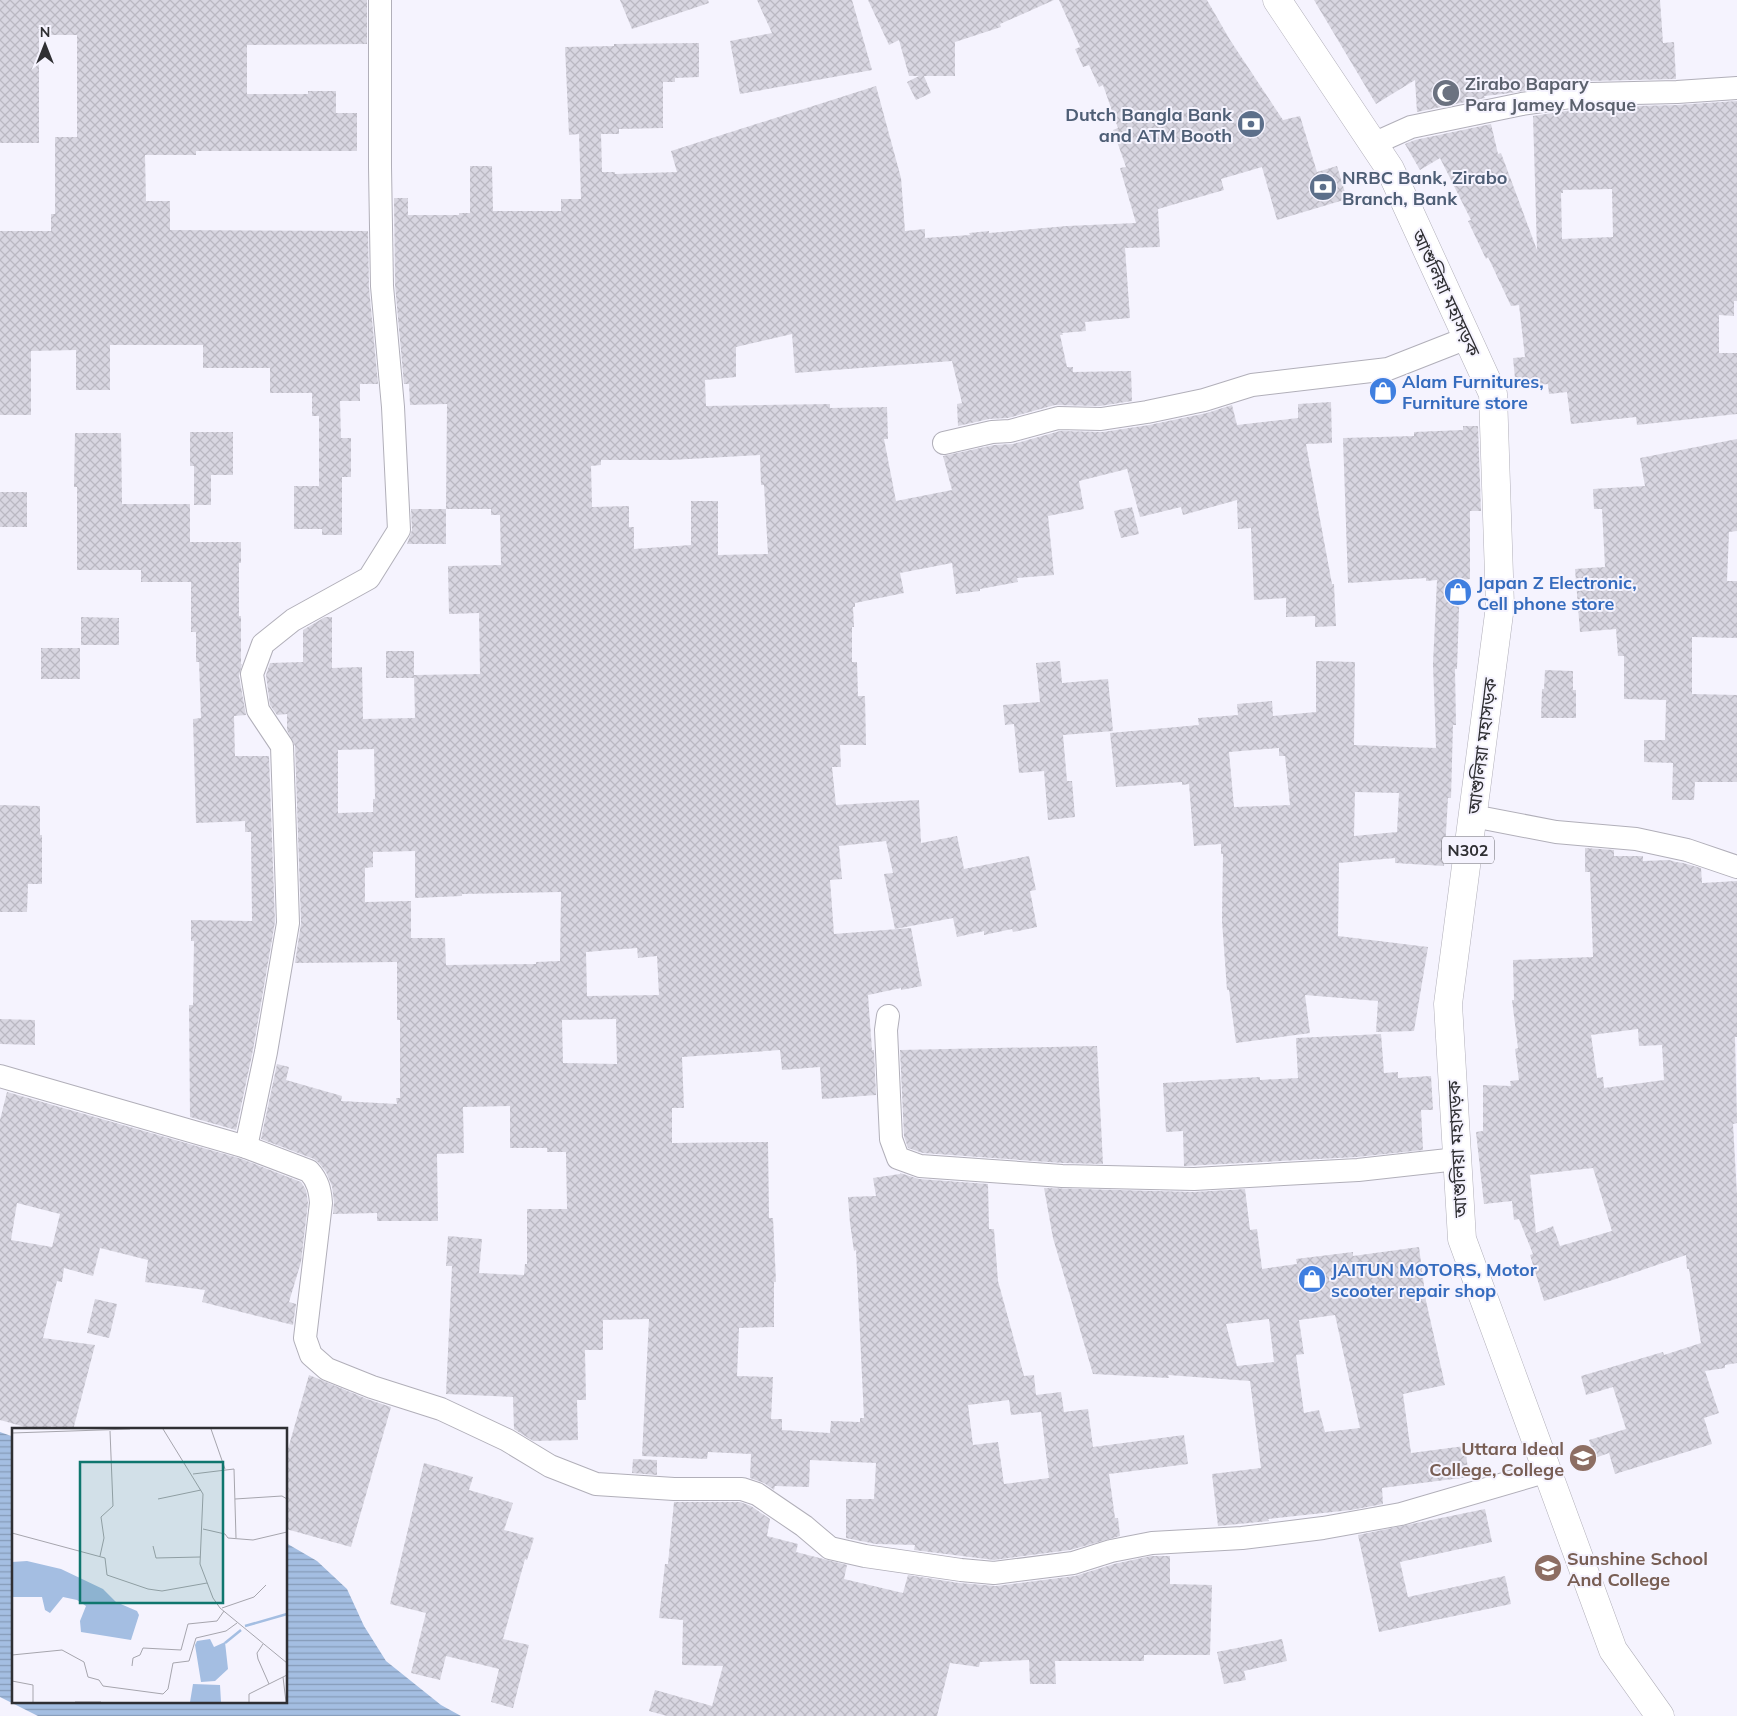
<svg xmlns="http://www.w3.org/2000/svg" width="1737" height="1716" font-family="Mulish,'Noto Sans Bengali',sans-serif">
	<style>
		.water { fill: url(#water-rules) }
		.building { fill: url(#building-cross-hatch); fill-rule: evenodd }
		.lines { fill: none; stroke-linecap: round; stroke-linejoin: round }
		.minor-casing { stroke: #b1afb9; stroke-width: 24 }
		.highway-casing { stroke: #b1afb9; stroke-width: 29 }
		.minor { stroke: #fff; stroke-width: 22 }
		.highway { stroke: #fff; stroke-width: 28 }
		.labels { text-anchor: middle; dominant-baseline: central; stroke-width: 4; stroke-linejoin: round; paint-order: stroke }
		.shield { fill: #f5f3fe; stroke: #6a6a70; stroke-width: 1 }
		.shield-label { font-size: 16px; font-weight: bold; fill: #2f2f33 }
		.worship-label { font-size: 18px; font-weight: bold; fill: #5b616d; stroke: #f5f3fe; text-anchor: start }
		.service-label { font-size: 18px; font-weight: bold; fill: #4e5e75; stroke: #f5f3fe; text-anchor: end }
		.street-label { font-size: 18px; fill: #2f2f33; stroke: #f5f3fe }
		.shop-label { font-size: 18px; font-weight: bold; fill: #366cbe; stroke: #f5f3fe; text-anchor: start }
		.education-label { font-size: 18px; font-weight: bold; fill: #785e54; stroke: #f5f3fe; text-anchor: end }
		.inset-river { fill: none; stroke: #a4bee2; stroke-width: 2.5 }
		.inset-road { fill: none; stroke: #a6a5ad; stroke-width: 1 }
		.view { fill: #0f766e; fill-opacity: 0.15; stroke: #0f766e; stroke-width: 2.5 }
		.inset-edge { fill: none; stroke: #2f2f33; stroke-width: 2.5 }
	</style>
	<defs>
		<pattern id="water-rules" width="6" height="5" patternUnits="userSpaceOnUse" patternTransform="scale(1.25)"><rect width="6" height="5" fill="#a4bee2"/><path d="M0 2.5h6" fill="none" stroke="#869bb8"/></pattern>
		<pattern id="building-cross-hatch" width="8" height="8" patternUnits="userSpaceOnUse" patternTransform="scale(1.25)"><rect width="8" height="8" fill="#d8d6e1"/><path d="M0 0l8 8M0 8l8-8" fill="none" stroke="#bab8c2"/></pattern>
	</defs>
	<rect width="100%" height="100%" fill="#f5f3fe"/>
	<!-- water -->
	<polygon class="water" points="0,1432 14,1437 14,1702 286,1702 286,1543 317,1561 347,1589 364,1626 386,1661 441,1705 461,1716 38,1716 0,1697"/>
	<!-- building -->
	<g class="building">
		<polygon points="0,0 367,0 367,44 247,45 247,94 308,94 308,91 336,91 336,113 357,113 357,151 196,151 196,155 145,155 146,201 170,201 170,230 368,231 369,287 378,384 360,384 360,401 340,401 341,438 351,438 351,477 342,477 342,535 322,535 322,529 294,529 294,486 319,486 319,416 312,416 312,393 270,393 270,368 203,368 203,345 110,345 110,390 76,390 76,350 31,351 31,415 0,415 0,231 51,231 51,214 55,214 55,137 77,137 77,35 39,35 39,143 0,143"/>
		<polygon points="620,0 708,0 709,3 632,29"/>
		<polygon points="757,0 852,0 872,70 740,94 730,41 772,33"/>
		<polygon points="868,0 1054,0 1000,24 1001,27 955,42 955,76 924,76 931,93 916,100 907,82 919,76 909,76 899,40 889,45"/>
		<path d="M1059,0H1207L1230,40L1283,120L1300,116L1317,172L1337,166L1347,199L1277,220L1262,167L1221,179L1224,190L1158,209L1160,247L1125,248L1130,318L1085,322L1086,331L1062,333L1063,335H1060L1067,367H1073V372L1131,371L1132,401L1100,406L1055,405L1008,418L989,419L958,426L957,404L962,403L952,361L795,373L792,334L736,347V377L705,380L706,406L830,404V408L887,407L888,439H884L896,501L952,490L943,456L994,445L1013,444L1060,431L1103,432L1149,425L1207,413L1232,405L1237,425L1298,418V404L1331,402L1332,443L1306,444L1332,584H1334L1336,626L1315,627V616L1286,617V598L1254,600L1251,528L1238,529L1237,500L1183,515L1181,507L1140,517L1127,469L1079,481L1084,509L1048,516L1054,575L1017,578L1018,582L980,589V591L956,594L952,563L900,573L904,593L855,603V607H853L854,627H852V662H857L858,696H865L866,745H840L841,767H832L836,805L919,800L921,843L957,836L964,869L1029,856L1036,890L1030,891L1037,927L1013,932L1012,929L984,935V931L957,937L953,918L895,929L884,874L893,873L886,841L839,846L842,879L830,880L834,934L911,928L922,986L901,990V988L868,995L872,1050H874L876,1095L822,1099L820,1067L782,1070L780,1050L682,1057L684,1108H672V1143L768,1142L769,1218H773L776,1282H774V1327L739,1328L737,1376L773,1377L771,1419H782V1430L830,1433L831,1421L860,1422V1418H864L856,1250L854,1251L850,1223L848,1197L876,1196L873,1178L900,1174V1173L919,1179L988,1184L989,1229H994L998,1281L1024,1376L1034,1375L1036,1395L1061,1392L1064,1412L1088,1409L1093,1447L1184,1435L1188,1464L1109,1474L1115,1518H1118L1120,1536L1070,1550L994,1560L914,1550L915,1545L876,1544L846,1538V1499H874L876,1463L810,1460L809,1487L775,1486L774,1490L764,1483L750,1478L751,1454L708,1452L707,1459L642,1456L649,1319L603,1320V1350H585L586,1400H577L578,1440L533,1441L514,1429L513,1397L446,1394L452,1266H446L448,1236L482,1239L479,1273L524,1275L525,1264H527V1209H567L566,1152H547V1148H510V1106L463,1107L464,1153L437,1154L438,1221H377V1213L333,1214L334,1202L332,1186L326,1172L319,1163L314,1159L261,1139L277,1064L289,1067L286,1080L342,1096L341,1101L397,1104L396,1098H400V1020H397V962L295,963L301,923L295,746L287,730V714L277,715L270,705L266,675L270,663L303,662V630L325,617H332V668L362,667L363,719L415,718L414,675L480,674L479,613L449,614L448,566L501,565L500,515H491V509H446L447,404L410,405L409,384H404L395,285L394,198H408V215H459V213H470V166H492L493,211H561V199H581L579,134L569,135L565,47L614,46V44L699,43V77L675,78V82H663V128L619,129V134H601L602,172H615V174L677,172L671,151L876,86L901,178L905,231L925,229V238L970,235L969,233L989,231V233L1067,226L1136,223L1120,168L1126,167L1113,130L1118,128L1103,85L1099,87L1089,65L1083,67L1075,49L1080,47ZM760,455L761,485H764L768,554L718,555V501H691V545L634,549V527H629V506L592,507L591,466L601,465V460H671ZM374,749L375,799H373V812L338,813V750ZM415,851V898L462,896V894L561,892L560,961L536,962V964L446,965L445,938H411V901L365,902V868L373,867V852ZM637,948L638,958L657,956L659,995L587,996L586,952ZM616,1019L617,1064L563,1063L562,1020ZM1009,1400L1011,1415L1041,1412L1049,1478L1004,1484L998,1442L973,1445L968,1405Z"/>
		<polygon points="1314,0 1660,0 1663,43 1674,42 1676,79 1589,81 1503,94 1484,96 1485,98 1417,112 1415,80 1376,104"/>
		<path d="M1737,101V301H1734V316L1719,315V353H1737V414L1637,425L1636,417L1571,424L1567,392L1549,394L1548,384L1516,388L1513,358L1525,357L1519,305L1511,306L1488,257L1486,259L1468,221L1471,220L1440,158L1420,170L1405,144L1415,140L1491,124L1498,154L1501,153L1537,250L1533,116L1592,107L1677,105ZM1612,189L1613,237L1562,239L1561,193H1563V190Z"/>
		<path d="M1463,426H1478L1481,511H1470V579L1460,580L1457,669H1455L1456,725H1453L1451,798H1448L1444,866L1395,863V858L1339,863L1338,936L1428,947L1414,1031L1376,1032L1378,1001L1305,995L1310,1033L1236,1043L1229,990H1227L1222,921L1223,854H1221V844L1194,846L1189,784L1182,785V782L1116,787L1110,733L1199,725L1198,718L1238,715L1237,704L1272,701L1273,716L1316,712V661L1355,662L1354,745L1436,748L1433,664L1437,580L1426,581V578L1348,583L1343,438L1414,436V432L1463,430ZM1279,748V756H1285L1290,805L1234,807L1229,752ZM1355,792L1399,793L1397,832L1354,836Z"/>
		<polygon points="190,432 233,432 233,475 211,475 211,505 194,505 194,466 190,466"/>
		<polygon points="75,433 121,433 122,504 190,504 190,542 241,542 241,563 239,563 239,616 241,616 241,664 242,664 239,676 246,715 234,716 235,756 269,756 275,922 253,1050 236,1130 190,1117 189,1005 193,1005 194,941 191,941 191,920 252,921 251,832 245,832 245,821 196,823 193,719 201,718 199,662 196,662 196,632 191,632 191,582 141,582 141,570 77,570 77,487 74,487"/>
		<polygon points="1737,439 1737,531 1729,532 1727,581 1737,581 1737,638 1692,637 1692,694 1737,695 1737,782 1695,782 1694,800 1672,800 1673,763 1644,762 1644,740 1665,740 1666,700 1624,699 1624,656 1618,656 1616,629 1580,632 1575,569 1605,567 1602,509 1594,509 1593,489 1645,486 1640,458"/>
		<rect x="0" y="492" width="27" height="35"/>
		<polygon points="1132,507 1139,534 1121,538 1114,511"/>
		<polygon points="411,509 446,509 446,544 407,544 412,530"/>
		<polygon points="81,617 119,618 119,645 81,645"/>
		<rect x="41" y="648" width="39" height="31"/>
		<rect x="386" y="651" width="28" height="27"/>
		<polygon points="1060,661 1062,683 1108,679 1113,731 1063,735 1067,781 1072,781 1075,817 1048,820 1044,771 1019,773 1014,724 1005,725 1003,705 1040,702 1036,663"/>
		<polygon points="1545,670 1573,671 1573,690 1576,690 1576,718 1541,718 1542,689 1544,689"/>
		<polygon points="0,805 40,806 40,835 42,835 42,884 28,884 27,912 0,912"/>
		<path d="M1585,848L1614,850V856H1643V861L1669,860L1676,862L1683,863L1701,868L1702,883L1737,881V1037H1735L1737,1123L1733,1124L1737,1195V1363L1725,1365V1368L1705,1371L1719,1413L1704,1418L1712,1444L1615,1474L1609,1453L1595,1458L1589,1440L1626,1429L1613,1387L1586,1395L1581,1376L1663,1352L1664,1355L1701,1343L1689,1269H1687L1686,1255L1616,1279L1544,1301L1530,1255L1533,1254L1519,1219L1514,1220L1512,1201L1484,1204L1476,1132L1483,1131V1085L1511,1086L1510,1081L1519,1080L1515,1049L1518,1048L1512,1000H1514L1513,960L1593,957L1590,872H1585ZM1638,1029L1639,1046L1662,1045L1664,1080L1604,1088L1603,1077L1597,1078L1591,1035ZM1593,1168L1612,1231L1560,1246L1553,1226L1536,1233L1530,1175Z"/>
		<polygon points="0,1019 35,1020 35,1045 0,1044"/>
		<polygon points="1381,1034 1384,1073 1398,1072 1398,1078 1431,1076 1433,1110 1421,1110 1423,1150 1357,1157 1184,1166 1183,1131 1166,1132 1163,1083 1260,1077 1260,1080 1298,1078 1296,1038"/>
		<polygon points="1097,1046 1103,1164 1063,1163 923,1153 908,1148 904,1136 900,1050"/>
		<path d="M7,1092L242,1159L301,1182L306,1190L308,1203L301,1262L289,1302L296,1304L293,1325L202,1302L205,1290L145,1282L148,1260L100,1248L93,1276L64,1268L62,1282L57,1281L43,1338L95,1345L73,1430L51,1426L50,1430H36L0,1420V1120ZM17,1203L60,1214L52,1247L11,1240Z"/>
		<path d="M1044,1188L1194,1192L1245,1189L1250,1230L1257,1229L1262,1269L1297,1264L1296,1259L1353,1252V1256L1419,1247L1426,1301L1445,1385L1403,1394L1411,1453L1465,1446L1469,1477L1382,1488L1383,1504L1351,1510L1268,1519L1269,1521L1218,1526L1212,1474L1261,1468L1250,1381L1168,1375L1169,1378L1093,1374L1053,1238ZM1335,1315L1360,1428L1325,1432L1319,1410L1304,1413L1296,1355L1304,1354L1299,1320ZM1269,1319L1274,1362L1237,1366L1226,1324Z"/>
		<polygon points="95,1299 117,1304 109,1338 87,1333"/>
		<polygon points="309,1375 367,1399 391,1407 351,1547 286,1529 286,1456"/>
		<polygon points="633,1459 657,1460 657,1475 632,1473"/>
		<polygon points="424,1463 473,1477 469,1490 513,1503 504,1530 534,1538 527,1560 525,1559 503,1639 529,1645 513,1708 491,1702 499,1669 446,1656 440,1680 411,1673 426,1613 390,1604"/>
		<polygon points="674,1502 740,1502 751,1506 770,1519 767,1536 798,1544 796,1552 847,1565 844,1579 903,1593 908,1575 959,1583 996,1586 1075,1576 1114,1564 1151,1556 1170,1556 1170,1584 1212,1585 1210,1655 1144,1655 1144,1661 1055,1661 1056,1684 1030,1684 1029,1660 980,1662 979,1667 950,1663 937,1716 667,1716 649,1711 655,1690 712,1706 723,1666 682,1665 683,1620 659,1618 665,1564 668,1564"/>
		<polygon points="1485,1509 1492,1542 1400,1562 1408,1597 1505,1576 1511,1604 1379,1632 1358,1535"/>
		<polygon points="1282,1639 1287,1661 1244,1671 1246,1680 1224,1684 1217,1652"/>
	</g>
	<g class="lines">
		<defs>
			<g id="minor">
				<polyline points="1373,144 1411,127 1522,104 1591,94 1677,92 1737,88"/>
				<polyline points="944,443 992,432 1010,431 1058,418 1101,419 1147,412 1204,400 1252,385 1388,369 1467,338"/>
				<polyline points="1473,816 1556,832 1636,839 1687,850 1737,867"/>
				<polyline points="888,1016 886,1030 891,1139 898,1158 920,1166 1062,1176 1194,1179 1358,1170 1457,1159"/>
				<path d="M0,1076L246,1147L309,1171C318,1181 320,1190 321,1203L305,1338L311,1355L327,1369L372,1387L441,1409L507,1440L550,1466L596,1484L674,1489H742L757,1494L804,1526L830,1548L865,1556L961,1570L994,1573L1073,1563L1111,1551L1152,1543L1242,1538L1323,1528L1401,1514L1548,1471"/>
				<polyline points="246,1147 266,1052 288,923 282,746 258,710 252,674 263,644 293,620 369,578 399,530 393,407 382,286 380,167 380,0"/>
			</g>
			<polyline id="highway" points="1277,0 1390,169 1493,394 1500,606 1448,1004 1462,1239 1613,1650 1660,1716"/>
		</defs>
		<!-- minor casing -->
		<use href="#minor" class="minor-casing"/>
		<!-- highway casing -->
		<use href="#highway" class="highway-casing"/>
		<!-- minor -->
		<use href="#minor" class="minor"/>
		<!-- highway -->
		<use href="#highway" class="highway"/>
	</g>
	<!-- icons -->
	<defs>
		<symbol id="mosque-disc" viewBox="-11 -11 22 22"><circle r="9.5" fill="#6b7280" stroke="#f5f3fe"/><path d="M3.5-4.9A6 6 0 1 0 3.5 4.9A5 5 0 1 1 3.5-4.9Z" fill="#fff"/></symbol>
		<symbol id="bank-disc" viewBox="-11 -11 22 22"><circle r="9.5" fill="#5c6f8a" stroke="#f5f3fe"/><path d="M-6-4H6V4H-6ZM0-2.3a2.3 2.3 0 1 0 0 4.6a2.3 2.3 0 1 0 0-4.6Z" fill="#fff"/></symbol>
		<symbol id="shop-disc" viewBox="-11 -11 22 22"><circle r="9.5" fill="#3f7fe0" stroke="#f5f3fe"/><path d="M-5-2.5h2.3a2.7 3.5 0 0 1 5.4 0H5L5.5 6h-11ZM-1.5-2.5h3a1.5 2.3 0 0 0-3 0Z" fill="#fff"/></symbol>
		<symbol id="university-disc" viewBox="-11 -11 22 22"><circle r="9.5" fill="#8d6e63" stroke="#f5f3fe"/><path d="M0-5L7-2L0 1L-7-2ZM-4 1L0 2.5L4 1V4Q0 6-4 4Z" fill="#fff"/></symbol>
		<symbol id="school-disc" viewBox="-11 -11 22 22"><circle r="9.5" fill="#8d6e63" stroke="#f5f3fe"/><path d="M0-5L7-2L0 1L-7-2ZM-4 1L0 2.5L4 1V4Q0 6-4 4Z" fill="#fff"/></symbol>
	</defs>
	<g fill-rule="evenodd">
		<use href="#mosque-disc" x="1430" y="77" width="32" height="32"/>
		<use href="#bank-disc" x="1235" y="108" width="32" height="32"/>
		<use href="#bank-disc" x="1307" y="171" width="32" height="32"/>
		<use href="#shop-disc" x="1367" y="375" width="32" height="32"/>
		<use href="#shop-disc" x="1442" y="576" width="32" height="32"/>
		<use href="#shop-disc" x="1296" y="1263" width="32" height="32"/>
		<use href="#university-disc" x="1567" y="1442" width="32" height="32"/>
		<use href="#school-disc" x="1532" y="1552" width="32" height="32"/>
	</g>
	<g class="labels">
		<!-- shield labels -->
		<rect class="shield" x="1442" y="836.5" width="52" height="27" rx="4"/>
		<g class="shield-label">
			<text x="1468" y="850">N302</text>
		</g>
		<!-- worship labels -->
		<g class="worship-label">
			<text x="1465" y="83">Zirabo Bapary<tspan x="1465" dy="21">Para Jamey Mosque</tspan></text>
		</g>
		<!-- service labels -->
		<g class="service-label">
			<text x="1232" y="114">Dutch Bangla Bank<tspan x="1232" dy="21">and ATM Booth</tspan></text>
			<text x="1342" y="177" text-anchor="start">NRBC Bank, Zirabo<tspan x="1342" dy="21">Branch, Bank</tspan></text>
		</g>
		<!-- street labels -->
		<g class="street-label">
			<text transform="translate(1446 293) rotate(65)">আশুলিয়া মহাসড়ক</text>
			<text transform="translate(1482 746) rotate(-83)">আশুলিয়া মহাসড়ক</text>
			<text transform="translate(1457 1149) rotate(-93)">আশুলিয়া মহাসড়ক</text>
		</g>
		<!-- shop labels -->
		<g class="shop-label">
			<text x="1402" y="381">Alam Furnitures,<tspan x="1402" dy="21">Furniture store</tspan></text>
			<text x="1477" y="582">Japan Z Electronic,<tspan x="1477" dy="21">Cell phone store</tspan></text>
			<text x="1331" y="1269">JAITUN MOTORS, Motor<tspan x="1331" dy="21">scooter repair shop</tspan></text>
		</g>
		<!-- education labels -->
		<g class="education-label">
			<text x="1564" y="1448">Uttara Ideal<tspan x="1564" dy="21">College, College</tspan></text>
			<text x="1567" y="1558" text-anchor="start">Sunshine School<tspan x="1567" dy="21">And College</tspan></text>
		</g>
	</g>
	<!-- overview -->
	<g transform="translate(12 1428)">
		<rect width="275" height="275" fill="#f5f3fe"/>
		<path d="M15,133L49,141L91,161L104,174L125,183L127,187L119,212L69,204L68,193L74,178L65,172L51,169L38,185L33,182L30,169H0V134ZM198,211L202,219L213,214L216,241L203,253L189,254L183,217L185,213ZM181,256L208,257L209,274H178Z" fill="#a4bee2"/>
		<path class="inset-river" d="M233,198L275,186M213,215L229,202"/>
		<path class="inset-road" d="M151,1L191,66L188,136L201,170L208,180L275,235M199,1L213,41M0,5L118,1M181,46L222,41L224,110M146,71L189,62M223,71L270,68L275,71M191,101L213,106L216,110L241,112L275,104M0,105L93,130L95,147L136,161L150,163L195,155M141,118L144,130L188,129M88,128L92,110L89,89L101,78L98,3M210,180L242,169L254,157M251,216L245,225L246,231L257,256M0,227L50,222L72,234L76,249L87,252L91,258L151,266L156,261L161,235L177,233L184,210L214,203L225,195M120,238L121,230L128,227L131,220L169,222L176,196L205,193L212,183M271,249L274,274M0,253L21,257V274M63,274H89M237,274V266L275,247"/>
		<path class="view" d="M68,34H211V175H68Z"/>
		<rect width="275" height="275" class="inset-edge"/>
	</g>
	<!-- north arrow -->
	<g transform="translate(45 45)" stroke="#f5f3fe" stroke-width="4" paint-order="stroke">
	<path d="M0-4L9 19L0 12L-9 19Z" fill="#2f2f33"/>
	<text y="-8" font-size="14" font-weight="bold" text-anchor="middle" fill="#2f2f33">N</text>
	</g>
</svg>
